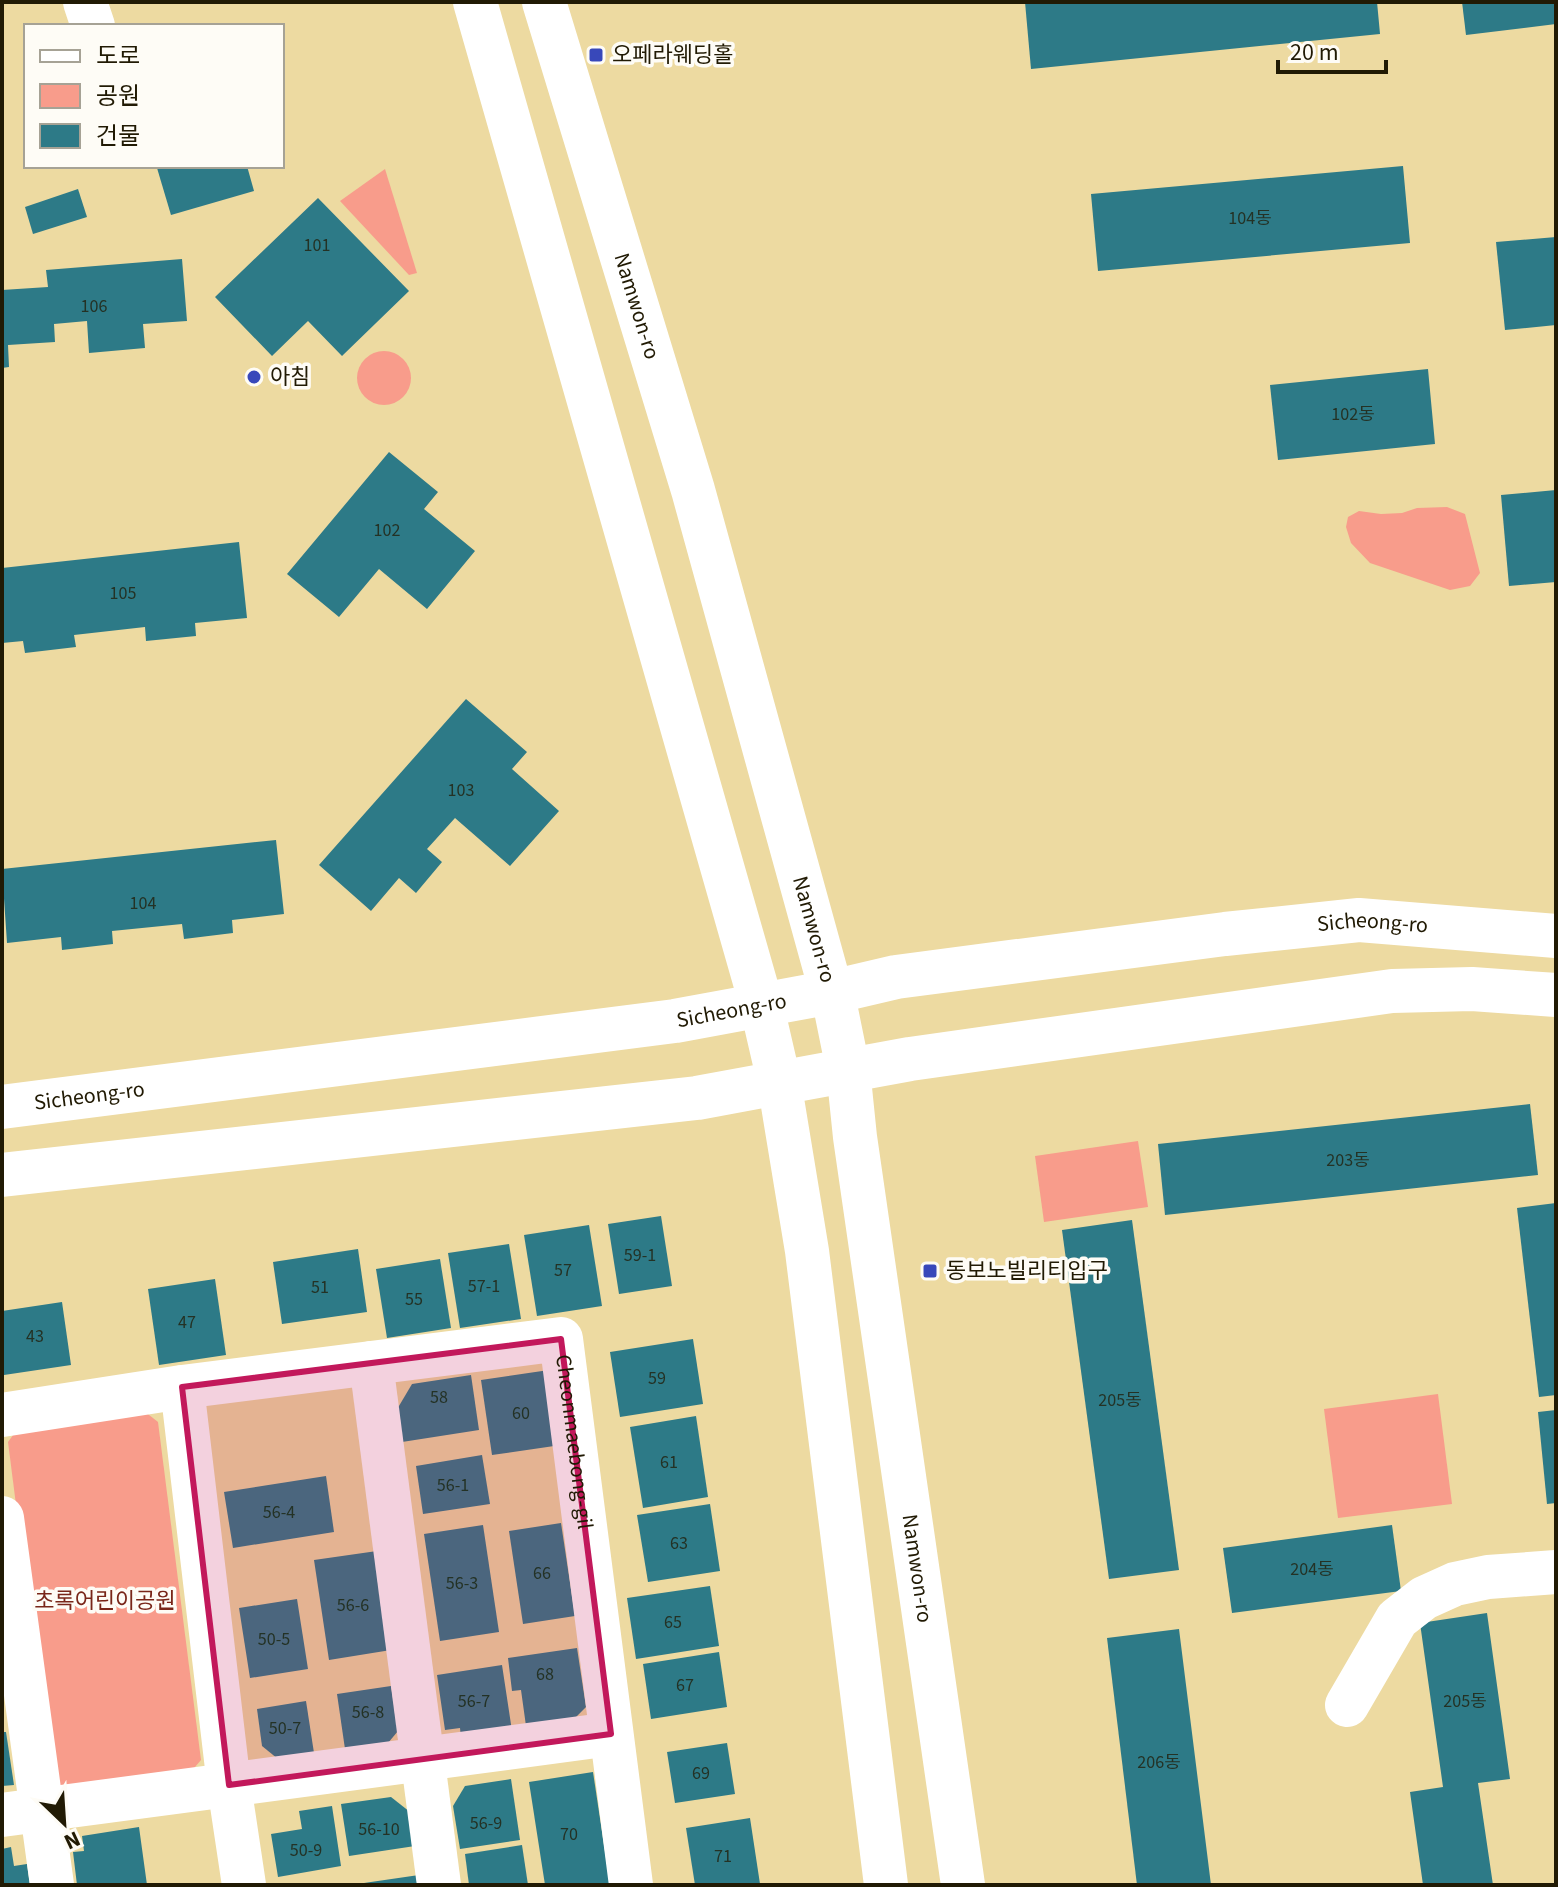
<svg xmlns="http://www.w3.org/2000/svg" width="1558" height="1887" font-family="'Source Sans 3','Noto Sans KR',sans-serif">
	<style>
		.green { fill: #f89c8b }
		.building { fill: #2d7a87 }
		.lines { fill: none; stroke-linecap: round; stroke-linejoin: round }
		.minor { stroke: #fff; stroke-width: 44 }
		.marked { fill: #c2185b; fill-opacity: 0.2; stroke: #c2185b; stroke-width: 6; stroke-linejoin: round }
		.poi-dot { fill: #3848ba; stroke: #fefcf6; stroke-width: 3 }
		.labels { text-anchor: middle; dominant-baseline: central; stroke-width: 7; stroke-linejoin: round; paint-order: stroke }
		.number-label { font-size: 18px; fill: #243225 }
		.poi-label { font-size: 22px; fill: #211a04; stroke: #fefcf6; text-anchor: start }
		.street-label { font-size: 22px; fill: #211a04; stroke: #fefcf6 }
		.park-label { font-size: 22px; fill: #792619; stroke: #fefcf6 }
	</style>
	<rect width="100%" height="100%" fill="#eddaa1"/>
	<!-- green -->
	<g class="green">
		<polygon points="385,169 417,273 409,275 340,201"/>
		<circle cx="384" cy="378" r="27"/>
		<polygon points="1447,507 1465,514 1480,573 1470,586 1450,590 1370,563 1351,543 1346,527 1348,517 1359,511 1381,514 1402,513 1417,508"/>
		<polygon points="1138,1141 1148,1207 1044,1222 1035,1156"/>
		<polygon points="1438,1394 1452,1504 1338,1518 1324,1409"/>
		<polygon points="144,1411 158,1422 201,1760 189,1774 65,1790 51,1779 8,1442 19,1427"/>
	</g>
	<!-- building -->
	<g class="building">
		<polygon points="1025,2 1377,2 1380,34 1031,69"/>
		<polygon points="1462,2 1556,2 1556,24 1466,35"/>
		<polygon points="164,166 247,166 254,191 171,215 157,168"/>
		<polygon points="1403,166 1410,243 1098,271 1091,194"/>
		<polygon points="78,189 87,217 33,234 25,207"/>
		<polygon points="318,198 409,291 342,356 308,321 272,356 215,297"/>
		<polygon points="1556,237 1556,325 1505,330 1496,242"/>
		<polygon points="182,259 187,321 143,324 145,348 89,353 87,321 54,324 55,342 8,345 9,367 2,368 2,290 48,287 46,270"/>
		<polygon points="1428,369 1435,444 1278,460 1270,385"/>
		<polygon points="389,452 438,492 424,509 475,551 427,609 379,569 339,617 287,574"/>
		<polygon points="1556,490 1556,582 1509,586 1501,495"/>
		<polygon points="239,542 247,618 195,623 196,636 146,641 145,627 74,635 76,647 25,653 23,641 2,643 2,568"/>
		<polygon points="466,699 527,752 512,769 559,811 510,866 455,818 427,849 442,862 416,893 399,878 371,911 319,865"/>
		<polygon points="276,840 284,914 232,920 233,933 184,939 182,924 112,931 113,944 62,950 61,937 7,943 2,869"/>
		<polygon points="1530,1104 1538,1175 1165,1215 1158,1144"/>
		<polygon points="1556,1203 1556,1395 1539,1397 1517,1208"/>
		<polygon points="661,1216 672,1286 619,1294 608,1224"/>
		<polygon points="1132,1220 1179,1570 1109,1579 1062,1230"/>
		<polygon points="589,1225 602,1306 537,1316 524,1235"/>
		<polygon points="509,1244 521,1319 460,1328 448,1253"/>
		<polygon points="358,1249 367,1312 282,1324 273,1262"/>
		<polygon points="440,1259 451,1328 387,1338 376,1269"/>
		<polygon points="215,1279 226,1355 159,1365 148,1289"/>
		<polygon points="62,1302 71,1365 4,1375 2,1311"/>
		<polygon points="693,1339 703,1404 620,1417 610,1352"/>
		<polygon points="549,1370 561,1445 492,1455 481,1380"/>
		<polygon points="471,1375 479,1430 402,1442 396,1411 412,1384"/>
		<polygon points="1556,1410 1556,1503 1547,1504 1538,1412"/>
		<polygon points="696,1416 708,1497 643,1508 630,1427"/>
		<polygon points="482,1455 490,1504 423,1514 416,1466"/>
		<polygon points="326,1476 334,1532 233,1548 224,1492"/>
		<polygon points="710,1504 720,1571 648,1582 637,1515"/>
		<polygon points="561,1523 575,1616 523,1624 509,1531"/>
		<polygon points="483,1525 499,1632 440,1641 424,1534"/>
		<polygon points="1392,1525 1401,1591 1232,1613 1223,1548"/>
		<polygon points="377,1551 391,1650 329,1660 314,1560"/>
		<polygon points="710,1586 719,1646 636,1659 627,1598"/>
		<polygon points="297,1599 308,1669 250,1678 239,1608"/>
		<polygon points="1487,1613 1510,1779 1478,1783 1493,1885 1423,1885 1410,1792 1443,1787 1420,1623"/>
		<polygon points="1179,1629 1211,1885 1137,1885 1107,1638"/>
		<polygon points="577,1648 586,1707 573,1720 526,1726 521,1690 512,1691 508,1658"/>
		<polygon points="719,1652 727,1707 651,1719 643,1664"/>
		<polygon points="502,1665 512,1731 461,1738 460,1728 445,1730 437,1675"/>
		<polygon points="391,1686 398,1731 388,1743 345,1749 337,1694"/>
		<polygon points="306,1701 314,1753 278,1759 262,1746 257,1709"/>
		<polygon points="2,1732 6,1732 14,1785 2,1786"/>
		<polygon points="727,1743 735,1794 675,1803 667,1752"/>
		<polygon points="593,1772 610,1885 545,1885 529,1782"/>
		<polygon points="511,1779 520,1840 460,1849 453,1806 465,1786"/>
		<polygon points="391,1797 410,1812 415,1846 349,1856 341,1804"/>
		<polygon points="332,1806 341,1866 278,1877 271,1834 302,1829 299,1811"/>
		<polygon points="750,1818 760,1884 695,1885 686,1828"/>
		<polygon points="139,1827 147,1885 77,1885 73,1852 84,1851 82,1836"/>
		<polygon points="522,1845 528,1885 469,1885 465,1854"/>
		<polygon points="11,1847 14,1866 27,1864 30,1885 2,1885 2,1849"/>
		<polygon points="419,1875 421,1885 364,1885 364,1883"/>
	</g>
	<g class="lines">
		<!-- minor -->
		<g class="minor">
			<polyline points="85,2 93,26"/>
			<polyline points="475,2 761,1003 779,1081 807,1251 886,1885"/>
			<path id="s1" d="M544,2L693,490L835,1005L848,1069L855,1137L963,1885"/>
			<path id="s2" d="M2,1107L675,1021L832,992L896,977L1225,934L1359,920L1556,936"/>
			<polyline points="2,1175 697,1098 910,1059 1392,991 1472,989 1556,995"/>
			<polyline points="371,1363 439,1885"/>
			<polyline points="182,1387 229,1785 244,1885"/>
			<path id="s3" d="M2,1415L182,1387L561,1339L631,1885"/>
			<polyline points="2,1518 52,1885"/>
			<polyline points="1347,1705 1397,1619 1424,1598 1455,1584 1488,1577 1556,1572"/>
			<polyline points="2,1815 611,1734"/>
		</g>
	</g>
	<!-- marked area -->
	<path class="marked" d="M561,1339L611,1734L229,1785L182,1387Z"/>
	<!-- markers -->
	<g class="poi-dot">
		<rect x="588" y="47" width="16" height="16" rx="4"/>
		<circle cx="254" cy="377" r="8"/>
		<rect x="922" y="1263" width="16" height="16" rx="4"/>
	</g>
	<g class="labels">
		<!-- number labels -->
		<g class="number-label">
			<text x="1250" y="218">104동</text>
			<text x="317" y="245">101</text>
			<text x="94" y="306">106</text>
			<text x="1353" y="414">102동</text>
			<text x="387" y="530">102</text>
			<text x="123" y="593">105</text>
			<text x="461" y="790">103</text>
			<text x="143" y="903">104</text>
			<text x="1348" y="1160">203동</text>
			<text x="640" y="1255">59-1</text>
			<text x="563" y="1270">57</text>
			<text x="484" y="1286">57-1</text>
			<text x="320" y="1287">51</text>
			<text x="414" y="1299">55</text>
			<text x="187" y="1322">47</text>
			<text x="35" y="1336">43</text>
			<text x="657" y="1378">59</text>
			<text x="439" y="1397">58</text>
			<text x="1120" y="1400">205동</text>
			<text x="521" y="1413">60</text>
			<text x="669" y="1462">61</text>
			<text x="453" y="1485">56-1</text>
			<text x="279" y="1512">56-4</text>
			<text x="679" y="1543">63</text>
			<text x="1312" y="1569">204동</text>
			<text x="542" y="1573">66</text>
			<text x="462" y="1583">56-3</text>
			<text x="353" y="1605">56-6</text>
			<text x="673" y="1622">65</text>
			<text x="274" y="1639">50-5</text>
			<text x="545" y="1674">68</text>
			<text x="685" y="1685">67</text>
			<text x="474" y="1701">56-7</text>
			<text x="1465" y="1701">205동</text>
			<text x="368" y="1712">56-8</text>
			<text x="285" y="1728">50-7</text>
			<text x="1159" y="1762">206동</text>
			<text x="701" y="1773">69</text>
			<text x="486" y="1823">56-9</text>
			<text x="379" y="1829">56-10</text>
			<text x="569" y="1834">70</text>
			<text x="306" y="1850">50-9</text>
			<text x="723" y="1856">71</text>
		</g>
		<!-- poi labels -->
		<g class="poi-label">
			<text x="612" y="55">오페라웨딩홀</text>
			<text x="270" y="377">아침</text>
			<text x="946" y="1271">동보노빌리티입구</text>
		</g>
		<!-- street labels -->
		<g class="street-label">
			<text stroke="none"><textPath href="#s1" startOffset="318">Namwon-ro</textPath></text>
			<text stroke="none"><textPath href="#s2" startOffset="1384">Sicheong-ro</textPath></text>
			<text stroke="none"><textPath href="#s1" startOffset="966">Namwon-ro</textPath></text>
			<text stroke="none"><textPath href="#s2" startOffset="736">Sicheong-ro</textPath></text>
			<text stroke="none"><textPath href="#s2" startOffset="88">Sicheong-ro</textPath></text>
			<text stroke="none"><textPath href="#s3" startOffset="668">Cheonmaebong-gil</textPath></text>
			<text stroke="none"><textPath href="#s1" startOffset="1614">Namwon-ro</textPath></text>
		</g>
		<!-- park labels -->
		<g class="park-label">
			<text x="105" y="1601">초록어린이공원</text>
		</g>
	</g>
	<!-- border -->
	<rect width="1558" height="1887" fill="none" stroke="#211a04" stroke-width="8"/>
	<!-- legend -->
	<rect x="24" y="24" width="260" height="144" fill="#fefcf6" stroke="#a6a295" stroke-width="2"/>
	<rect x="40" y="50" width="40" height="12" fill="#ffffff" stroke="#a6a295" stroke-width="2"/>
	<text x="96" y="64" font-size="24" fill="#211a04">도로</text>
	<rect x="40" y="84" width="40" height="24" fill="#f89c8b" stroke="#a6a295" stroke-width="2"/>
	<text x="96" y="104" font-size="24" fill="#211a04">공원</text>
	<rect x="40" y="124" width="40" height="24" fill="#2d7a87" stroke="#a6a295" stroke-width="2"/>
	<text x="96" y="144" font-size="24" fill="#211a04">건물</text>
	<!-- north arrow -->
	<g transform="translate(64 1823) rotate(155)" stroke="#fefcf6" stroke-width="6" paint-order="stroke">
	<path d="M0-6L14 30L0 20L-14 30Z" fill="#211a04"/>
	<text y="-12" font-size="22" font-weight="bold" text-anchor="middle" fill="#211a04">N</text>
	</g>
	<!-- scale -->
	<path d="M1278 60v12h108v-12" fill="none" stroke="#211a04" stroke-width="4"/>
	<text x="1290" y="60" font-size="24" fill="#211a04" stroke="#fefcf6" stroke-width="6" paint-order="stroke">20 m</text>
</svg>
